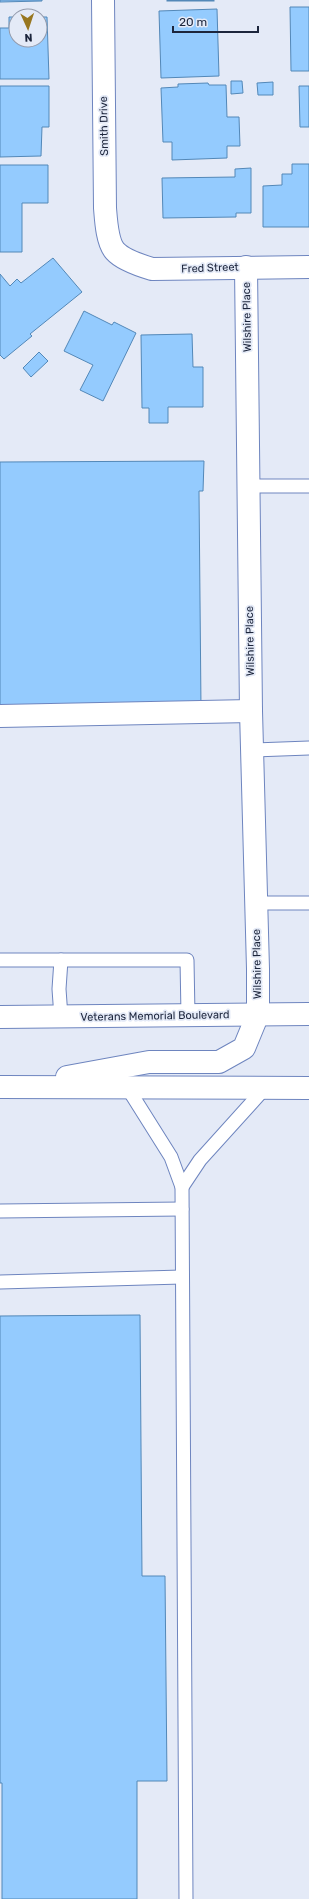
<svg xmlns="http://www.w3.org/2000/svg" width="309" height="1899" font-family="Rubik,sans-serif">
	<style>
		.building { fill: #94cbfe; stroke: #5388b8 }
		.lines { fill: none; stroke-linecap: round; stroke-linejoin: round }
		.service-casing { stroke: #6e85bf; stroke-width: 15 }
		.minor-casing { stroke: #6e85bf; stroke-width: 24 }
		.primary-casing { stroke: #6e85bf; stroke-width: 24 }
		.service { stroke: #fff; stroke-width: 13 }
		.minor { stroke: #fff; stroke-width: 22 }
		.primary { stroke: #fff; stroke-width: 22 }
		.labels { text-anchor: middle; dominant-baseline: central; stroke-width: 3.5; stroke-linejoin: round; paint-order: stroke }
		.street-label { font-size: 11px; fill: #1c253c; stroke: #e4eaf7 }
	</style>
	<rect width="100%" height="100%" fill="#e4eaf7"/>
	<!-- building -->
	<g class="building">
		<polygon points="0,0 42,0 42,1 0,2"/>
		<rect x="167" y="0" width="47" height="1"/>
		<polygon points="290,7 309,7 309,71 291,71"/>
		<polygon points="217,9 219,76 161,78 159,11"/>
		<polygon points="9,17 16,17 16,40 40,40 40,17 47,17 49,79 0,79 0,28 9,28"/>
		<polygon points="231,81 242,81 243,93 231,94"/>
		<polygon points="273,82 273,95 258,95 257,83"/>
		<polygon points="208,83 209,85 226,85 227,117 239,117 240,146 227,146 227,158 172,160 172,142 163,142 161,88 178,87 178,84"/>
		<polygon points="0,86 49,86 49,127 42,127 41,156 0,157"/>
		<polygon points="299,86 309,86 309,127 300,127"/>
		<polygon points="292,164 309,164 309,227 263,227 263,186 282,185 282,174 292,174"/>
		<polygon points="0,165 48,165 48,203 22,203 22,252 0,252"/>
		<polygon points="251,168 251,213 236,213 236,217 163,218 162,178 235,177 235,169"/>
		<polygon points="53,258 82,292 30,334 32,336 4,359 0,355 0,274 10,286 17,279 21,283"/>
		<polygon points="84,311 112,325 114,322 136,333 103,401 80,390 93,365 64,351"/>
		<polygon points="192,334 193,367 203,367 203,407 168,407 168,423 149,423 149,408 142,408 141,335"/>
		<polygon points="39,352 48,361 31,377 23,368"/>
		<polygon points="204,461 203,491 199,491 201,708 0,710 0,462"/>
		<polygon points="140,1315 142,1576 165,1576 167,1781 137,1781 137,1899 2,1899 2,1783 0,1783 0,1316"/>
	</g>
	<g class="lines">
		<defs>
			<g id="service">
				<polyline points="248,486 309,486"/>
				<polyline points="252,750 309,748"/>
				<polyline points="256,903 309,903"/>
				<polyline points="0,960 61,960"/>
				<polyline points="61,1017 59,989 61,960 187,960 188,1015"/>
				<polyline points="127,1087 171,1157 182,1187 186,1899"/>
				<polyline points="182,1187 200,1160 265,1088"/>
				<polyline points="0,1211 182,1209"/>
				<polyline points="0,1282 182,1277"/>
			</g>
			<g id="minor">
				<path d="M103,0L105,208C106,220 107,242 115,251C122,259 142,266 152,269L309,267"/>
				<polyline points="246,267 251,711 258,969 258,1014"/>
				<polyline points="0,716 251,711"/>
			</g>
			<g id="primary">
				<polyline points="0,1017 309,1014"/>
				<polyline points="67,1077 149,1062 219,1062 244,1048 258,1014"/>
				<polyline points="0,1087 309,1088"/>
			</g>
		</defs>
		<!-- service casing -->
		<use href="#service" class="service-casing"/>
		<!-- minor casing -->
		<use href="#minor" class="minor-casing"/>
		<!-- primary casing -->
		<use href="#primary" class="primary-casing"/>
		<!-- service -->
		<use href="#service" class="service"/>
		<!-- minor -->
		<use href="#minor" class="minor"/>
		<!-- primary -->
		<use href="#primary" class="primary"/>
	</g>
	<g class="labels">
		<!-- street labels -->
		<g class="street-label">
			<text transform="translate(104 126) rotate(-91)">Smith Drive</text>
			<text transform="translate(210 268) rotate(-2)">Fred Street</text>
			<text transform="translate(247 317) rotate(-91)">Wilshire Place</text>
			<text transform="translate(250 641) rotate(-91)">Wilshire Place</text>
			<text transform="translate(257 964) rotate(-91)">Wilshire Place</text>
			<text transform="translate(155 1016) rotate(-1)">Veterans Memorial Boulevard</text>
		</g>
	</g>
	<!-- north arrow -->
	<g transform="translate(28 28) rotate(177)"><circle r="19" fill="#e4eaf7" stroke="#949bac"/>
	<path d="M0-3L7 15L0 10L-7 15Z" fill="#987720"/>
	<text y="-6" font-size="11" font-weight="bold" text-anchor="middle" fill="#1c253c">N</text>
	</g>
	<!-- scale -->
	<path d="M173 26v6h85v-6" fill="none" stroke="#1c253c" stroke-width="2"/>
	<text x="179" y="26" font-size="12" fill="#1c253c" stroke="#e4eaf7" stroke-width="3" paint-order="stroke">20 m</text>
</svg>
